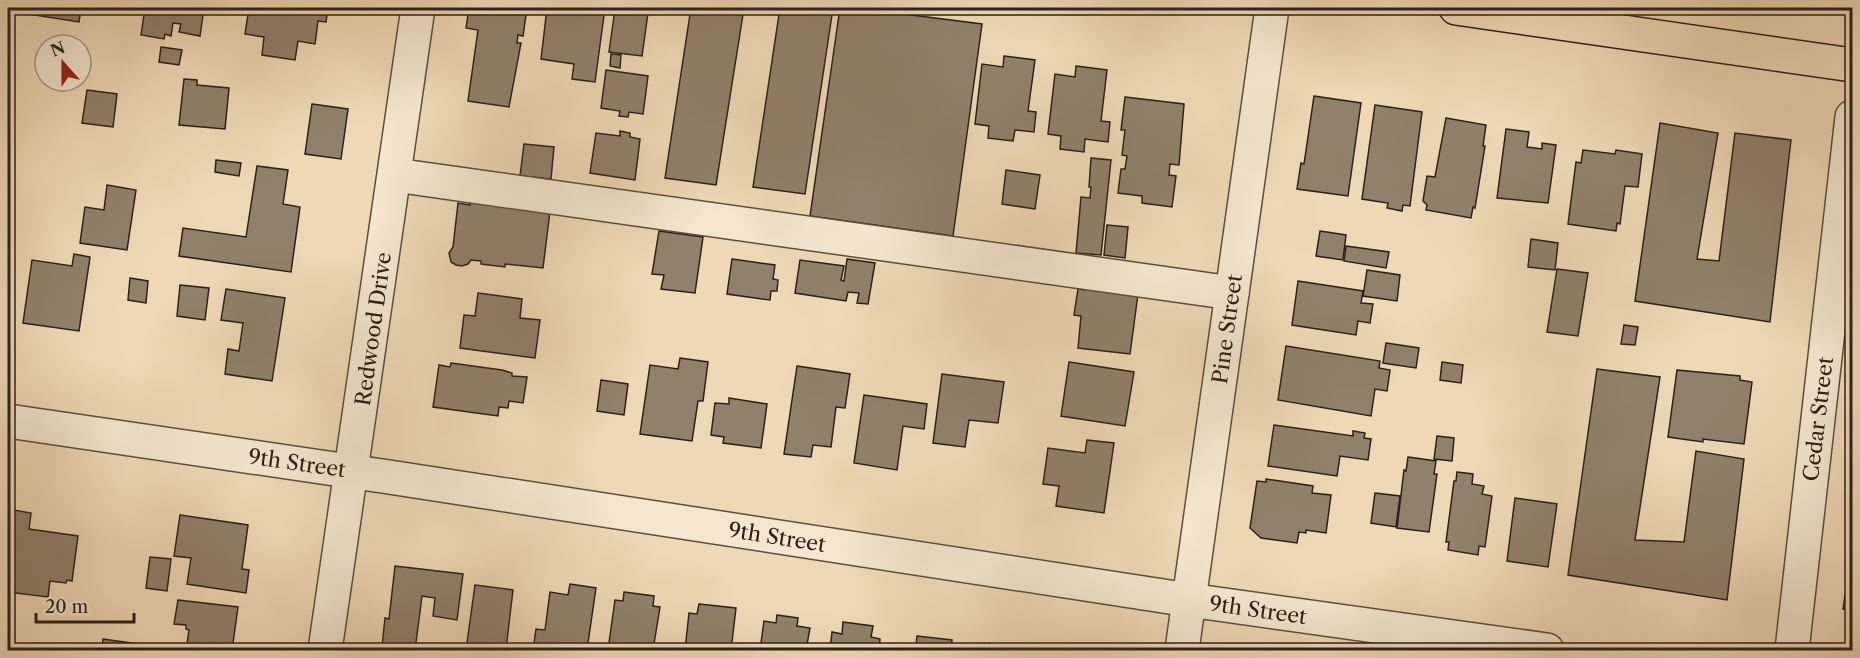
<svg xmlns="http://www.w3.org/2000/svg" width="1860" height="658" font-family="'Libre Caslon Text',serif">
	<style>
		.building { fill: #91806b; stroke: #2c201b; stroke-width: 1.5 }
		.lines { fill: none; stroke-linecap: round; stroke-linejoin: round }
		.minor-casing { stroke: #5c4e42; stroke-width: 36 }
		.major-casing { stroke: #2c201b; stroke-width: 36 }
		.minor { stroke: #f4e6cf; stroke-width: 33 }
		.major { stroke: #eed8b5; stroke-width: 33 }
		.labels { text-anchor: middle; dominant-baseline: central; stroke-width: 6; stroke-linejoin: round; paint-order: stroke }
		.street-label { font-size: 21px; fill: #2c201b; stroke: #f4e6cf }
	</style>
	<rect width="100%" height="100%" fill="#eed8b5"/>
	<filter id="stains"><feTurbulence type="fractalNoise" baseFrequency=".00333" numOctaves="4"/><feColorMatrix values="0 0 0 0 .2 0 0 0 0 .09 0 0 0 0 .02 0 0 0 .5 -.17"/></filter>
	<radialGradient id="worn" r=".72"><stop offset=".6" stop-color="#630" stop-opacity="0"/><stop offset="1" stop-color="#630" stop-opacity=".3"/></radialGradient>
	<!-- building -->
	<g class="building">
		<polygon points="22,8 81,8 79,22 21,13"/>
		<polygon points="141,8 204,8 200,36 179,32 181,24 173,23 171,36 165,34 164,39 141,35 145,8"/>
		<polygon points="249,8 328,8 326,22 318,21 315,44 298,41 295,60 262,55 264,37 245,34"/>
		<polygon points="469,8 527,8 523,36 518,35 517,43 521,43 509,107 468,101 478,30 466,28"/>
		<polygon points="547,8 577,11 577,8 605,8 595,82 572,79 574,64 541,59"/>
		<polygon points="627,8 638,8 637,12 648,13 642,56 609,52 615,9 627,11"/>
		<polygon points="691,8 744,8 716,185 665,178"/>
		<polygon points="780,8 833,8 805,194 753,187"/>
		<polygon points="840,8 856,8 982,24 953,236 810,216"/>
		<polygon points="161,47 182,50 179,65 159,62"/>
		<polygon points="611,54 621,55 620,68 610,66"/>
		<polygon points="1004,56 1035,60 1028,111 1036,112 1034,132 1015,130 1013,141 988,138 989,126 975,124 982,64 1003,67"/>
		<polygon points="1076,66 1107,70 1101,121 1110,122 1108,142 1085,139 1084,152 1060,149 1061,136 1048,134 1055,74 1075,77"/>
		<polygon points="606,70 648,76 643,114 629,112 628,117 619,116 620,111 601,108"/>
		<polygon points="8,74 13,74 8,110"/>
		<polygon points="184,79 197,80 197,85 229,88 225,129 179,125"/>
		<polygon points="87,90 117,94 113,127 82,123"/>
		<polygon points="1314,96 1361,103 1348,196 1297,189 1301,163 1304,164"/>
		<polygon points="1125,97 1184,104 1179,165 1170,164 1169,175 1176,176 1172,207 1142,203 1142,196 1118,193 1121,169 1125,169 1127,156 1122,155 1125,130 1121,130"/>
		<polygon points="312,104 348,109 341,159 305,154"/>
		<polygon points="1375,105 1422,112 1410,206 1403,205 1402,211 1387,208 1388,203 1362,199"/>
		<polygon points="1446,118 1486,125 1483,146 1485,146 1475,208 1473,207 1471,218 1426,210 1427,205 1423,201 1427,176 1435,177"/>
		<polygon points="1660,123 1718,133 1697,259 1719,261 1735,133 1791,140 1770,322 1635,301"/>
		<polygon points="1506,129 1529,132 1527,147 1542,149 1542,143 1556,145 1548,203 1497,198"/>
		<polygon points="620,131 630,133 630,137 640,139 635,180 590,173 596,133 620,136"/>
		<polygon points="524,144 554,147 551,179 520,176"/>
		<polygon points="1583,150 1615,154 1616,150 1642,154 1638,187 1625,186 1620,224 1617,223 1616,231 1568,224 1576,162 1581,163"/>
		<polygon points="1091,158 1111,160 1101,255 1076,253 1081,197 1090,198 1091,187 1089,187"/>
		<polygon points="216,160 241,163 239,176 215,172"/>
		<polygon points="257,166 288,170 283,204 300,207 291,272 179,256 183,228 246,237"/>
		<polygon points="1006,170 1040,175 1035,209 1002,204"/>
		<polygon points="107,185 136,190 127,250 80,243 85,207 104,210"/>
		<polygon points="470,201 550,211 543,268 505,264 505,267 481,264 481,261 471,260 468,264 462,266 456,265 451,262 449,253 453,247 458,203 470,205"/>
		<polygon points="1107,225 1128,227 1125,258 1104,255"/>
		<polygon points="659,231 703,237 695,293 661,289 664,275 652,274"/>
		<polygon points="1320,231 1346,235 1343,260 1316,256"/>
		<polygon points="1531,239 1558,243 1555,270 1528,267"/>
		<polygon points="1346,246 1389,252 1386,268 1344,261"/>
		<polygon points="74,254 90,257 79,331 23,323 32,260 72,266"/>
		<polygon points="732,259 775,265 773,279 778,280 777,291 771,291 770,300 727,294"/>
		<polygon points="847,259 875,263 868,304 857,303 859,293 848,292 846,301 795,293 800,260 844,266 841,280 844,281"/>
		<polygon points="1557,269 1588,273 1578,336 1547,332"/>
		<polygon points="1367,270 1400,275 1397,301 1363,296"/>
		<polygon points="130,278 148,281 146,303 128,300"/>
		<polygon points="1298,281 1363,291 1361,303 1373,304 1370,323 1358,321 1356,335 1292,325"/>
		<polygon points="180,285 209,288 205,320 177,316"/>
		<polygon points="1086,287 1138,294 1130,354 1078,348 1081,316 1074,315 1078,289 1085,290"/>
		<polygon points="226,289 285,298 272,381 225,374 228,349 239,351 243,323 221,320"/>
		<polygon points="478,293 522,299 520,318 540,320 535,358 460,348 464,315 475,316"/>
		<polygon points="1624,325 1638,327 1635,345 1621,344"/>
		<polygon points="1386,343 1419,348 1416,368 1383,363"/>
		<polygon points="1286,346 1380,361 1379,368 1390,370 1387,391 1375,389 1371,416 1278,400"/>
		<polygon points="680,358 708,362 703,401 698,401 692,441 640,434 650,365 678,369"/>
		<polygon points="1069,362 1134,372 1125,426 1061,416"/>
		<polygon points="1442,362 1463,365 1461,383 1440,380"/>
		<polygon points="451,363 502,370 512,373 512,376 527,377 523,403 509,401 508,408 499,407 498,416 433,407 439,365 450,367"/>
		<polygon points="797,366 850,374 845,408 836,407 831,447 813,445 811,457 784,454"/>
		<polygon points="1597,369 1660,377 1635,540 1684,542 1696,451 1744,459 1727,600 1568,575"/>
		<polygon points="1677,370 1740,376 1740,380 1752,382 1744,444 1703,439 1703,442 1668,437"/>
		<polygon points="942,374 1004,382 998,423 969,420 965,447 933,443"/>
		<polygon points="601,380 628,384 624,415 597,411"/>
		<polygon points="864,395 927,404 924,429 903,426 897,470 854,463"/>
		<polygon points="729,398 767,404 761,448 723,443 724,437 711,435 715,403 729,404"/>
		<polygon points="1274,425 1353,436 1353,431 1365,433 1364,438 1371,439 1368,460 1340,456 1337,476 1268,466"/>
		<polygon points="1437,436 1454,438 1452,461 1434,459"/>
		<polygon points="1087,440 1114,443 1104,513 1056,506 1059,486 1043,484 1048,448 1085,453"/>
		<polygon points="1408,457 1436,461 1434,474 1437,474 1429,532 1397,528 1404,470 1406,471"/>
		<polygon points="1457,472 1473,474 1472,484 1484,486 1482,494 1492,496 1485,547 1479,546 1478,555 1448,550 1449,542 1446,542 1454,481 1456,481"/>
		<polygon points="1266,479 1313,486 1312,493 1331,495 1326,533 1306,530 1306,533 1299,532 1297,543 1261,538 1250,528 1257,481 1266,482"/>
		<polygon points="1375,493 1400,496 1396,527 1371,523"/>
		<polygon points="1515,498 1557,504 1548,567 1507,561"/>
		<polygon points="8,509 31,513 29,529 78,536 72,581 67,580 66,583 50,581 48,597 8,592"/>
		<polygon points="180,515 248,525 242,569 249,570 246,593 187,584 191,558 174,556"/>
		<polygon points="1852,545 1852,610 1843,609"/>
		<polygon points="150,557 171,559 167,591 146,588"/>
		<polygon points="395,566 463,574 457,620 433,616 435,598 422,596 415,650 382,647 385,618 389,619"/>
		<polygon points="570,584 596,588 588,643 592,644 591,650 533,650 536,629 545,630 550,592 568,595"/>
		<polygon points="475,585 513,590 506,649 466,650"/>
		<polygon points="624,592 654,596 653,606 660,607 653,650 608,650 615,600 623,601"/>
		<polygon points="178,600 238,607 232,650 186,650 189,630 186,629 186,625 174,624"/>
		<polygon points="699,604 736,608 731,650 685,650 689,613 697,614"/>
		<polygon points="777,615 798,618 797,626 810,628 806,650 760,650 764,621 776,623"/>
		<polygon points="843,622 873,626 871,637 880,639 879,650 830,650 832,632 842,634"/>
		<polygon points="917,636 952,640 951,650 908,650 909,644 916,645"/>
		<polygon points="103,639 138,644 137,650 102,650"/>
		<polygon points="989,643 1034,650 988,650"/>
	</g>
	<g class="lines">
		<defs>
			<g id="minor">
				<polyline points="395,175 1232,293"/>
				<polyline points="8,421 389,477 1189,600 1547,650"/>
				<polyline points="325,650 418,8"/>
				<polyline points="1182,650 1272,8"/>
				<polyline points="1792,650 1852,117"/>
			</g>
			<polyline id="major" points="1456,8 1852,65"/>
		</defs>
		<!-- minor casing -->
		<use href="#minor" class="minor-casing"/>
		<!-- major casing -->
		<use href="#major" class="major-casing"/>
		<!-- minor -->
		<use href="#minor" class="minor"/>
		<!-- major -->
		<use href="#major" class="major"/>
	</g>
	<g class="labels">
		<!-- street labels -->
		<g class="street-label">
			<text transform="translate(373 329) rotate(-82)">Redwood Drive</text>
			<text transform="translate(1227 329) rotate(-82)">Pine Street</text>
			<text transform="translate(1818 419) rotate(-83)">Cedar Street</text>
			<text transform="translate(297 463) rotate(8)">9th Street</text>
			<text transform="translate(777 537) rotate(9)">9th Street</text>
			<text transform="translate(1258 610) rotate(8)">9th Street</text>
		</g>
	</g>
	<!-- margin -->
	<rect width="1860" height="658" fill="none" stroke="#eed8b5" stroke-width="30"/>
	<rect x="9" y="9" width="1842" height="640" fill="none" stroke="#2c201b" stroke-width="3"/>
	<rect x="15" y="15" width="1830" height="628" fill="none" stroke="#2c201b" stroke-width="1.5"/>
	<!-- north arrow -->
	<g transform="translate(63 63) rotate(339)"><circle r="28" fill="#f4e6cf" stroke="#a49787" stroke-width="1.5"/>
	<path d="M0-4.5L10 22L0 15L-10 22Z" fill="#8f2418"/>
	<text y="-9" font-size="16" font-weight="bold" text-anchor="middle" fill="#2c201b">N</text>
	</g>
	<!-- scale -->
	<path d="M36 613v9h98v-9" fill="none" stroke="#2c201b" stroke-width="3"/>
	<text x="45" y="613" font-size="18" fill="#2c201b" stroke="#f4e6cf" stroke-width="4.5" paint-order="stroke">20 m</text>
	<rect width="100%" height="100%" filter="url(#stains)"/>
	<rect width="100%" height="100%" fill="url(#worn)"/>
</svg>
